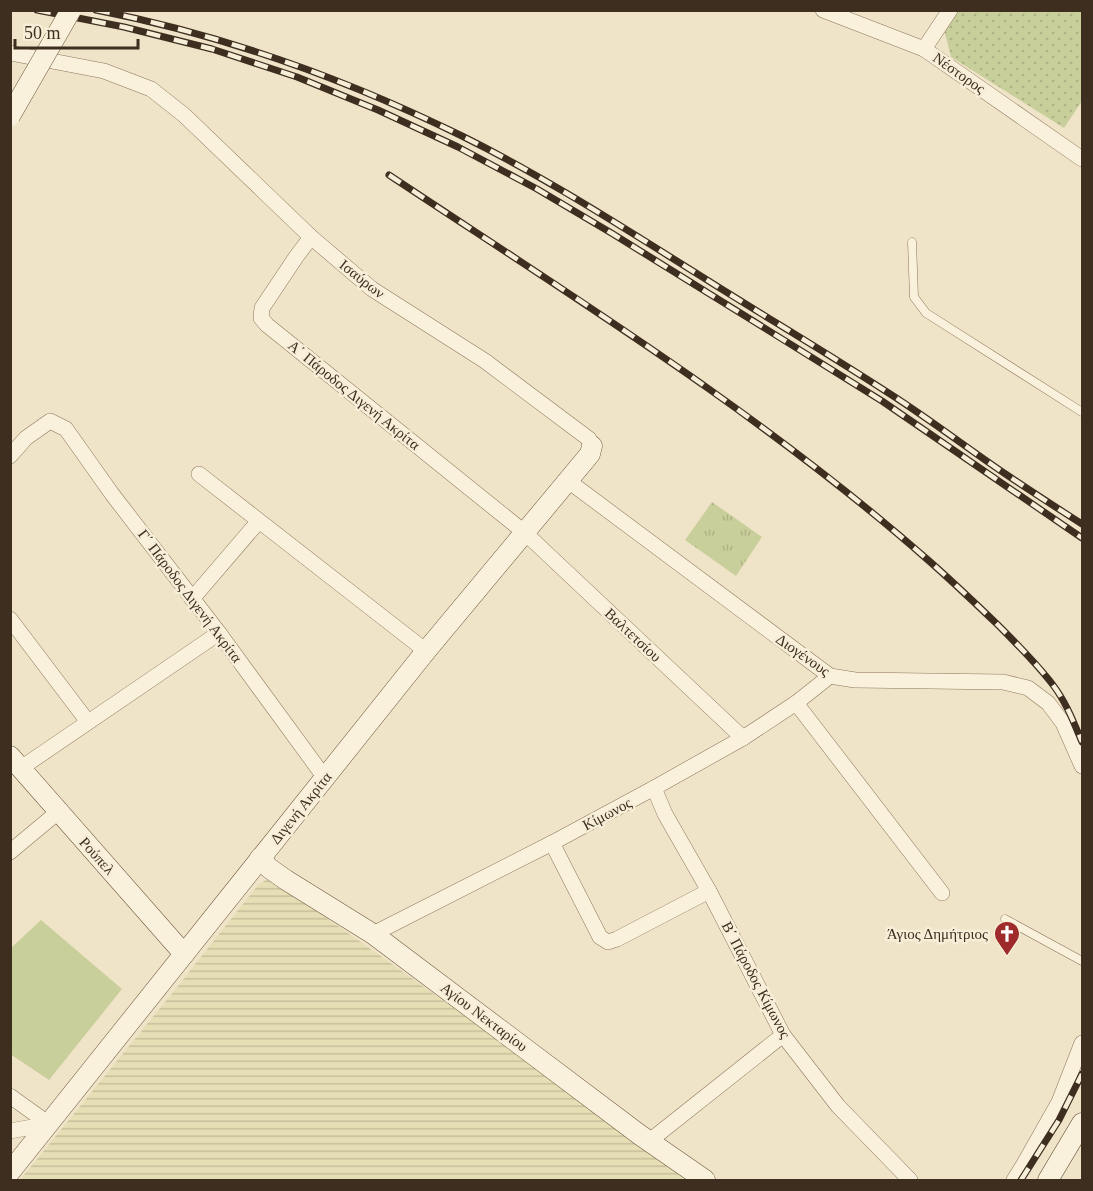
<svg xmlns="http://www.w3.org/2000/svg" width="1093" height="1191" font-family="'Times New Roman',serif">
	<style>
		.farmland { fill: url(#farmland-rules) }
		.grass { fill: url(#grass-dots) }
		.park { fill: url(#park-tufts) }
		.garden { fill: #c9cf9b }
		.lines { fill: none; stroke-linecap: round; stroke-linejoin: round }
		.lane-casing { stroke: #8d765c; stroke-width: 9 }
		.street-casing { stroke: #8d765c; stroke-width: 16 }
		.secondary-casing { stroke: #6f573f; stroke-width: 21 }
		.lane { stroke: #faf1dc; stroke-width: 8 }
		.street { stroke: #faf1dc; stroke-width: 15 }
		.secondary { stroke: #faf1dc; stroke-width: 20 }
		.rail-casing { stroke: #3d2e20; stroke-width: 7 }
		.rail { stroke: #f7eed8; stroke-width: 4.5; stroke-dasharray: 14; stroke-linecap: butt }
		.secondary-bridge-casing { stroke: #6f573f; stroke-width: 21; stroke-linecap: butt }
		.secondary-bridge { stroke: #faf1dc; stroke-width: 20 }
		.labels { text-anchor: middle; dominant-baseline: central; stroke-width: 5; stroke-linejoin: round; paint-order: stroke }
		.street-label { font-size: 15px; fill: #3d2e20; stroke: #f7eed8 }
		.poi-label { font-size: 15px; fill: #3d2e20; stroke: #f7eed8; text-anchor: end }
	</style>
	<defs>
		<pattern id="farmland-rules" width="6" height="5" patternUnits="userSpaceOnUse" patternTransform="scale(1.5)"><rect width="6" height="5" fill="#e6deb5"/><path d="M0 2.5h6" fill="none" stroke="#c6bf9b"/></pattern>
		<pattern id="grass-dots" width="8" height="8" patternUnits="userSpaceOnUse" patternTransform="scale(1.5)"><rect width="8" height="8" fill="#c9cf9b"/><path d="M2 2h.1M6 6h.1" fill="none" stroke="#aeb285" stroke-width="1.8" stroke-linecap="round"/></pattern>
		<pattern id="park-tufts" width="24" height="20" patternUnits="userSpaceOnUse" patternTransform="scale(1.5)"><rect width="24" height="20" fill="#c9cf9b"/><path d="M3 7l-1-3M5 7V3M7 7l1-3M15 17l-1-3M17 17v-4M19 17l1-3" fill="none" stroke="#aeb285"/></pattern>
	</defs>
	<rect width="100%" height="100%" fill="#f0e4c8"/>
	<!-- farmland -->
	<polygon class="farmland" points="266,880 275,882 382,957 694,1180 20,1180 174,991 258,885"/>
	<!-- grass -->
	<polygon class="grass" points="958,11 1082,11 1082,101 1064,128 951,57 944,29"/>
	<!-- park -->
	<polygon class="park" points="712,502 762,537 736,576 685,540"/>
	<!-- garden -->
	<polygon class="garden" points="41,920 122,989 49,1080 10,1054 11,948"/>
	<g class="lines">
		<defs>
			<g id="lane">
				<polyline points="912,242 914,297 926,313 1082,412"/>
				<polyline points="1005,919 1082,961"/>
			</g>
			<g id="street">
				<polyline points="823,10 924,49 1082,159"/>
				<polyline points="924,49 950,10"/>
				<polyline points="10,53 104,71 151,89 184,115 311,237 372,289 485,361 589,439 592,446"/>
				<polyline points="311,237 296,257 262,308 261,318 267,325 524,532 743,738"/>
				<polyline points="10,456 26,438 50,421 66,429 112,494 219,633 325,778"/>
				<polyline points="199,474 426,651"/>
				<polyline points="567,480 830,676 855,680 1003,682 1028,688 1048,703 1063,723 1082,766"/>
				<polyline points="192,599 258,522"/>
				<polyline points="10,619 88,722"/>
				<polyline points="796,703 942,893"/>
				<polyline points="21,768 219,633"/>
				<polyline points="654,788 665,814 709,891 783,1035 838,1106 910,1180"/>
				<polyline points="552,843 600,937 608,942 617,939 709,891"/>
				<polyline points="10,852 58,812"/>
				<polyline points="373,934 552,843 654,788 743,738 796,703 830,676"/>
				<polyline points="10,1096 49,1124"/>
				<polyline points="10,1131 49,1124"/>
				<polyline points="651,1142 657,1135 783,1035"/>
				<polyline points="1014,1180 1024,1164 1059,1102 1082,1043"/>
			</g>
			<g id="secondary">
				<polyline points="10,756 184,954"/>
				<polyline points="260,858 269,868 286,880 373,934 640,1135 705,1180"/>
				<polyline points="10,1172 426,651 590,454 592,446"/>
				<polyline points="1048,1180 1082,1123"/>
			</g>
		</defs>
		<!-- lane casing -->
		<use href="#lane" class="lane-casing"/>
		<!-- street casing -->
		<use href="#street" class="street-casing"/>
		<!-- secondary casing -->
		<use href="#secondary" class="secondary-casing"/>
		<!-- lane -->
		<use href="#lane" class="lane"/>
		<!-- street -->
		<use href="#street" class="street"/>
		<!-- secondary -->
		<use href="#secondary" class="secondary"/>
		<defs>
			<g id="rail">
				<polyline points="37,10 124,27 212,49 297,77 378,110 458,147 537,189 613,234 882,401 1082,538"/>
				<path d="M96,10C224,35 346,79 462,136C543,176 619,225 696,273C759,313 824,351 887,392C928,418 967,448 1007,475C1032,492 1057,508 1082,524"/>
				<path d="M389,175C573,297 762,414 928,560C952,581 975,603 998,625C1017,644 1037,664 1053,685C1066,702 1074,723 1082,742"/>
				<polyline points="1021,1180 1059,1120 1082,1074"/>
			</g>
		</defs>
		<!-- rail casing -->
		<use href="#rail" class="rail-casing"/>
		<!-- rail -->
		<use href="#rail" class="rail"/>
		<defs>
			<polyline id="secondary-bridge" points="10,116 71,10"/>
		</defs>
		<!-- secondary-bridge casing -->
		<use href="#secondary-bridge" class="secondary-bridge-casing"/>
		<!-- secondary-bridge -->
		<use href="#secondary-bridge" class="secondary-bridge"/>
	</g>
	<!-- icons -->
	<defs>
		<symbol id="church-pin" viewBox="-11 -11 22 30"><path d="M0 17L-7.5 6A9.5 9.5 0 1 1 7.5 6Z" fill="#9e2a2b" stroke="#f7eed8"/><path d="M-1.2-6h2.4v3.5h3.3v2.4h-3.3V6h-2.4V-.1h-3.3v-2.4h3.3Z" fill="#fff"/></symbol>
	</defs>
	<g fill-rule="evenodd">
		<use href="#church-pin" x="992" y="919" width="30" height="40"/>
	</g>
	<g class="labels">
		<!-- street labels -->
		<g class="street-label">
			<text transform="translate(959 73) rotate(35)">Νέστορος</text>
			<text transform="translate(362 279) rotate(38)">Ισαύρων</text>
			<text transform="translate(354 395) rotate(39)">Α΄ Πάροδος Διγενή Ακρίτα</text>
			<text transform="translate(190 596) rotate(53)">Γ΄ Πάροδος Διγενή Ακρίτα</text>
			<text transform="translate(633 635) rotate(43)">Βαλτετσίου</text>
			<text transform="translate(803 655) rotate(35)">Διογένους</text>
			<text transform="translate(301 808) rotate(-51)">Διγενή Ακρίτα</text>
			<text transform="translate(607 814) rotate(-28)">Κίμωνος</text>
			<text transform="translate(97 856) rotate(48)">Ρούπελ</text>
			<text transform="translate(756 980) rotate(62)">Β΄ Πάροδος Κίμωνος</text>
			<text transform="translate(484 1017) rotate(37)">Αγίου Νεκταρίου</text>
		</g>
		<!-- poi labels -->
		<g class="poi-label">
			<text x="988" y="934">Άγιος Δημήτριος</text>
		</g>
	</g>
	<!-- border -->
	<rect width="1093" height="1191" fill="none" stroke="#3d2e20" stroke-width="24"/>
	<!-- scale -->
	<path d="M15 39v9h123v-9" fill="none" stroke="#3d2e20" stroke-width="3"/>
	<text x="24" y="39" font-size="18" fill="#3d2e20" stroke="#f7eed8" stroke-width="4.5" paint-order="stroke">50 m</text>
</svg>
